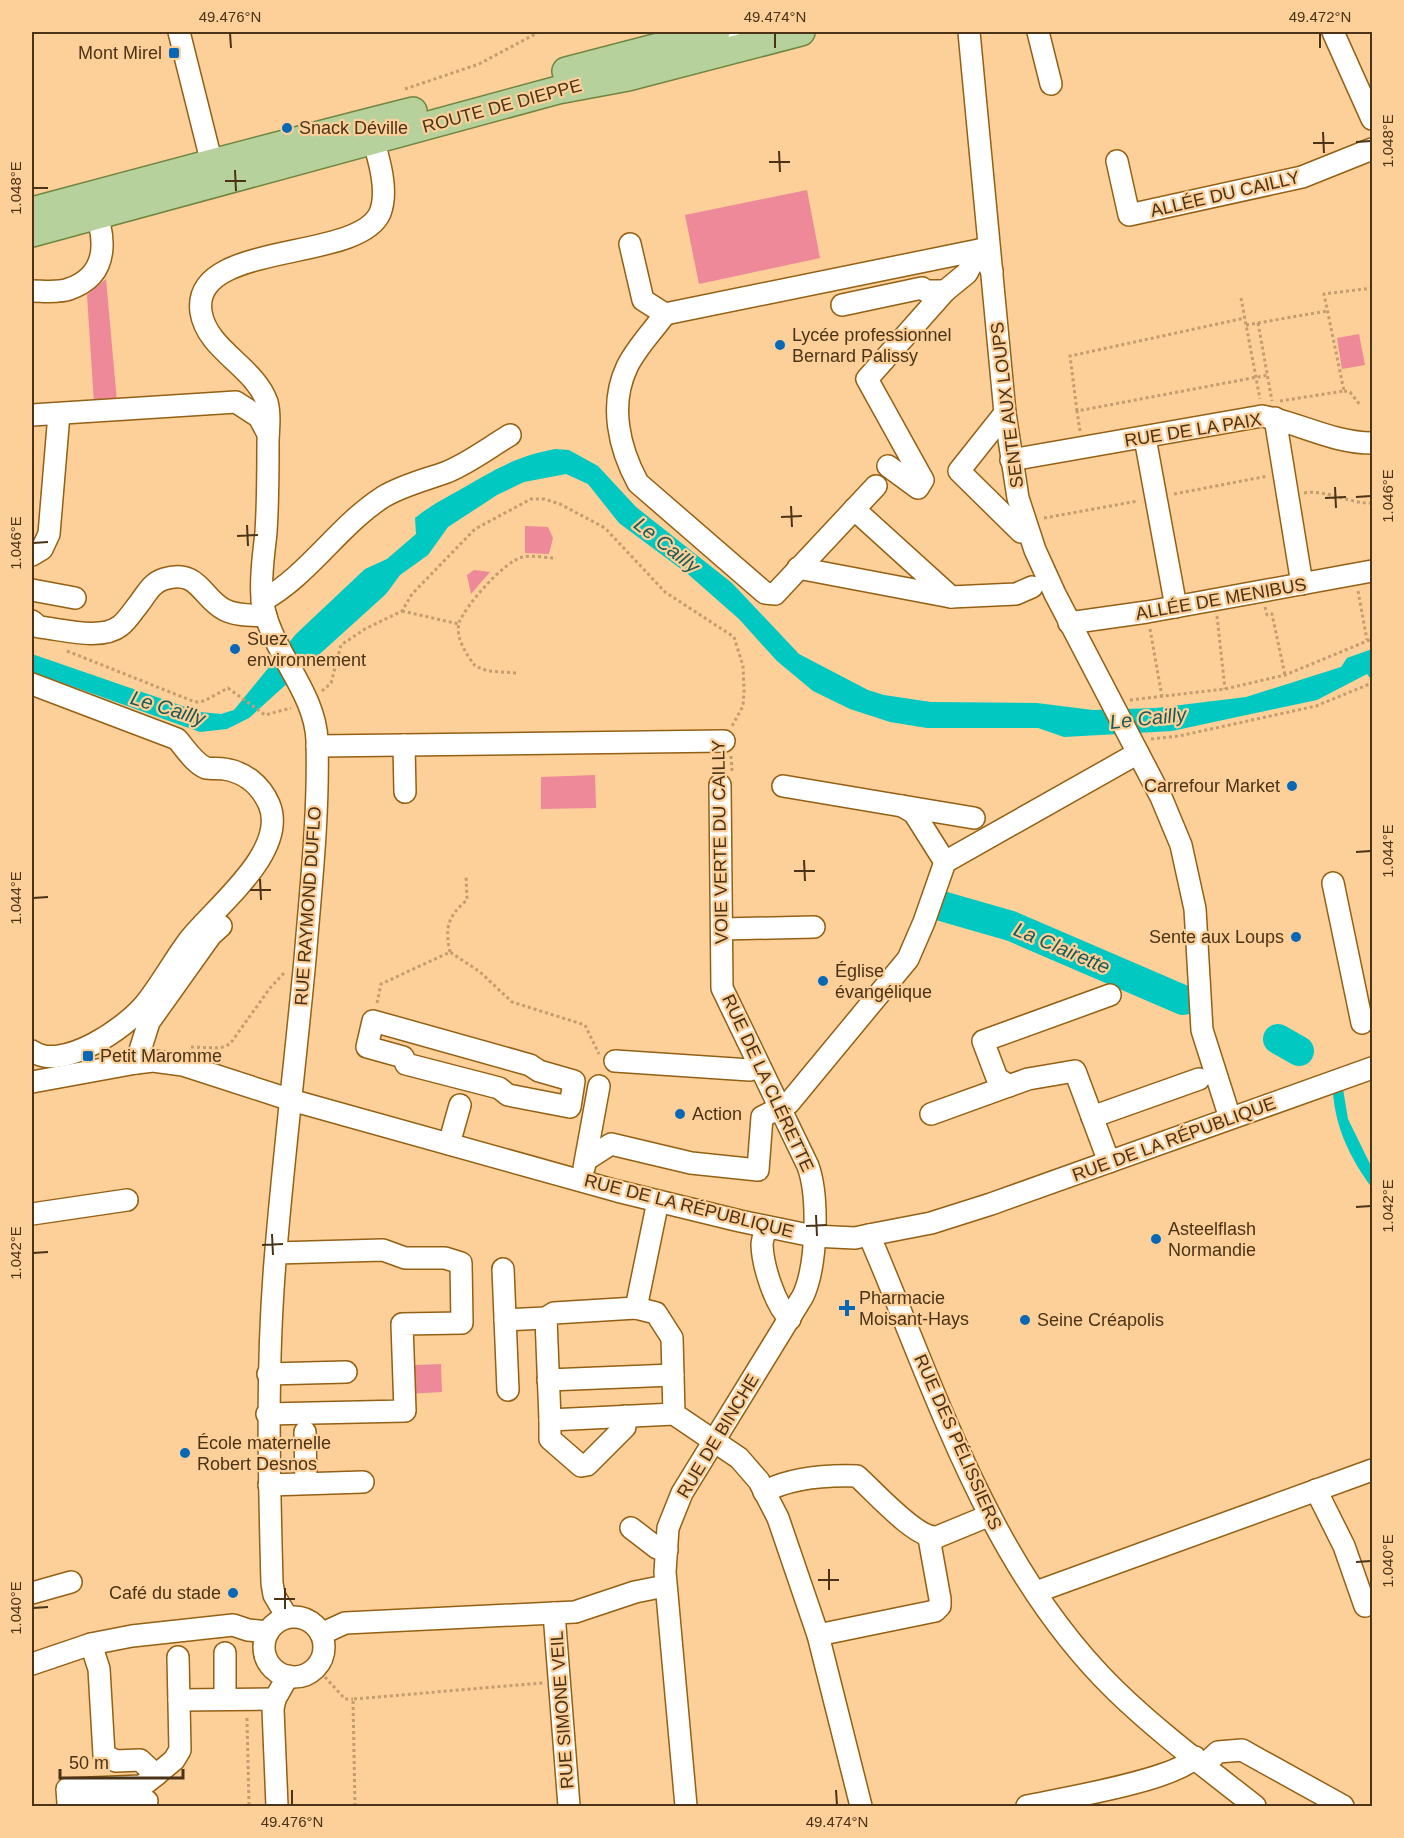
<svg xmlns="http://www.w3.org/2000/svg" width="1404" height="1838" font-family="Helvetica,sans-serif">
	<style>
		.green { fill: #ed8998 }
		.water { fill: #01c9c2 }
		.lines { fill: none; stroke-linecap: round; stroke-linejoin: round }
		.river { stroke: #01c9c2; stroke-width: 30 }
		.minor-casing { stroke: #946013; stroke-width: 24 }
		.major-casing { stroke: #718641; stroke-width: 30 }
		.path { stroke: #c49d6f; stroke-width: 3; stroke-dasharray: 3 3; stroke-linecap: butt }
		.minor { stroke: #fff; stroke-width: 21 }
		.major { stroke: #b6d19b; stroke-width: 27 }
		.ticks { fill: none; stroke: #4a3317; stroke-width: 2 }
		.poi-dot { fill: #0868b5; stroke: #fdcf99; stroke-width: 2 }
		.labels { text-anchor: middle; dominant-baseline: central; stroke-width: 4.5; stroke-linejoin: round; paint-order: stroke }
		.poi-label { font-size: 18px; fill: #4a3317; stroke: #fdcf99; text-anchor: start }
		.street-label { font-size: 18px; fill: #4a3317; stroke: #fdcf99 }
		.water-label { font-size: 20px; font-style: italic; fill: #185a57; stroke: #fdcf99 }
		.neatline { fill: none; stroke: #4a3317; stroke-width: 2 }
		.ticks-label { font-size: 15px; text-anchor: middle; fill: #4a3317 }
	</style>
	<rect width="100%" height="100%" fill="#fdcf99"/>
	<!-- green -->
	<g class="green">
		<polygon points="807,190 820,258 699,284 685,215"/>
		<polygon points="106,279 117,402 94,403 87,295"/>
		<polygon points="1359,334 1365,365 1342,369 1337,338"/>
		<polygon points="525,526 548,527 553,538 549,554 525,553"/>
		<polygon points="474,570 490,572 471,594 467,575"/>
		<polygon points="595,775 596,808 541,809 541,777"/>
		<polygon points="441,1364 442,1392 407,1394 406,1373 415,1372 415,1365"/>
	</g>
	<!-- water -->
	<g class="water">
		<path d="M555,449L569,450L598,466L636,507L732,583L799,654L868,690L884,695L931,702L1037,703L1093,710L1156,708L1246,697L1341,667L1347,658L1372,649V677L1370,678L1367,674L1317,700L1172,731L1064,737L1038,728H927L890,722L850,709L813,691L777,661L739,619L689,575L619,523L588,484L566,474L524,482L497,495L448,527L428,555L400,575L386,594L249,718L227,729L200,732L32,672V654L200,712L221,714L234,710L296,634L365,569L387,559L416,534L415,518C432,504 451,495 470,484C501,466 519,456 555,449Z"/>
		<path d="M1343,1089L1348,1119L1372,1168V1188C1351,1159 1336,1130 1333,1093Z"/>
	</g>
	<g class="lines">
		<!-- river -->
		<g class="river">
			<polyline points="938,905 1011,926 1183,1000"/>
			<polyline points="1278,1039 1299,1051"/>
		</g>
		<defs>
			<g id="minor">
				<polyline points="179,32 215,176"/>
				<polyline points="969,32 1005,413 1018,498 1035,550 1055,594 1161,797 1181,845 1195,909 1202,1030 1230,1118"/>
				<polyline points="1038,32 1051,84"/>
				<polyline points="1333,32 1372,119"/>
				<polyline points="716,44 746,32"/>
				<polyline points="1117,161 1129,215 1302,177 1372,149"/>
				<polyline points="630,244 643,300 665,314 979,250 992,271"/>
				<path d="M32,291C43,291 59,293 69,289C111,275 106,235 92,202"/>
				<polyline points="842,305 922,288 926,291 945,291"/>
				<path d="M665,314C653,331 636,348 627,367C609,405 619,448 638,483L765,593L775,594L876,486"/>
				<polyline points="1005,413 959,471 1021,532 1020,521"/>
				<polyline points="32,415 236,402 259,417 268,434"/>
				<polyline points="1275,418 1302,584"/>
				<polyline points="1145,438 1176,607"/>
				<path d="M1011,460L1262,416C1300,423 1333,443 1372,443"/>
				<polyline points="888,466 918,488 923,480 867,379 945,291 967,273 979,250"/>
				<polyline points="32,555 42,549 49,534 59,414"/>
				<polyline points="798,568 951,597 854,509"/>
				<polyline points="32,590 75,598"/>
				<polyline points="951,597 1016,594 1032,587"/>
				<path d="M262,601C309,575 338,526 383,497C403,485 425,480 447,472C469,463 490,447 510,435"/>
				<path d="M32,621L39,627C61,629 101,641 120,626C127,621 133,611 138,605C146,595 151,583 164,579C199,568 202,599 225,610C237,616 253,615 266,616"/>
				<polyline points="1069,623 1147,612 1372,571"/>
				<path d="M32,684L177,739C185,748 194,763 206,768C211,769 219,768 224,769C244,772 260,784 269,804C289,851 215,907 190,939C174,960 162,983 146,1003C126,1028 62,1072 32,1051"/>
				<polyline points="404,745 405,792"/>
				<polyline points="317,746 724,741"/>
				<polyline points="783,786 902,806 914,813 945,862"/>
				<polyline points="902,806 974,818"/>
				<polyline points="1333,883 1362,1023"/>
				<polyline points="722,929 814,927"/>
				<polygon points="373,1021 530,1065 539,1071 574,1081 570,1107 508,1095 499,1088 406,1064 403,1057 367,1047"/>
				<polyline points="615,1061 750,1070 758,1067"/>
				<polyline points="136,1063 149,1022 211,935 221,926"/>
				<polyline points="32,1082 136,1063 153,1061 183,1065 291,1100 617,1191 740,1221 813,1236 855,1238 869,1235 931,1223 991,1204 1372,1068"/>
				<polyline points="1009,1086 997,1078 983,1041 1110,995"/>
				<polyline points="931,1114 1028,1079 1075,1071 1109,1162"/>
				<polyline points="1092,1117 1199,1079"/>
				<polyline points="449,1144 460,1105"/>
				<polyline points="586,1160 611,1144 691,1163 758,1170 762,1117 789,1103 908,959 924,922 945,862 1138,753"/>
				<polyline points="584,1168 599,1086"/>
				<polyline points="32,1214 127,1200"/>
				<path d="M766,1227C765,1233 762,1240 762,1245C763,1267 775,1305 790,1319"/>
				<path d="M869,1235C937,1393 989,1567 1115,1690C1158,1732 1208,1769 1255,1806"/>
				<polyline points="503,1269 508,1390"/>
				<polyline points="636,1308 658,1201"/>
				<polyline points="505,1320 546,1318"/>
				<polyline points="268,1374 346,1372"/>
				<polyline points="548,1380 673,1375"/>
				<polyline points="267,1414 405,1411 402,1324 462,1323 461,1263 445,1258 405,1258 383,1250 276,1253"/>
				<polyline points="674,1414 672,1338 656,1313 636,1308 554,1313 546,1318 550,1420 674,1414 739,1458 759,1481 778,1518 818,1635 861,1806"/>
				<polyline points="550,1420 550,1439 581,1466 587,1465 625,1427 625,1416"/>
				<polyline points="305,1432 306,1483"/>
				<polyline points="269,1485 363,1482"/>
				<polyline points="1316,1490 1344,1546 1365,1606"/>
				<path d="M764,1492C792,1477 826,1475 857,1476C874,1491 916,1539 937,1537L988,1516"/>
				<polyline points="631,1528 657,1548 667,1550"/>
				<polyline points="1036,1592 1372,1470"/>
				<polyline points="32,1593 71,1582"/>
				<polyline points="554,1613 569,1806"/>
				<path d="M287,1617L274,1595L272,1583C269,1472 266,1362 276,1250C284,1153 296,1056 305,959C311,886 319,814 317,740C315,689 267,648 262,597C260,576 264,553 266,532C268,502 268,473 268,443C268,429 271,416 267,402C254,366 207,350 201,312C191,240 358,263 380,213C390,188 376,150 369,126"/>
				<circle cx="294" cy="1647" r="30"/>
				<polyline points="321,1634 345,1623 575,1612 635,1592 665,1586"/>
				<polyline points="818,1635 935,1611 940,1606 940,1599 929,1538"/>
				<polyline points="91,1644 99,1669 104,1755 116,1761 140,1760 156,1775 174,1760 180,1750 178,1657"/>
				<polyline points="225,1653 225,1698"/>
				<polyline points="32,1664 91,1644 132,1636 233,1625 248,1630 268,1632"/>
				<polyline points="179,1700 275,1699"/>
				<polyline points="1204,1765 1218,1752 1242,1750 1343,1806"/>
				<polyline points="147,1801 68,1803 67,1789 142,1786 156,1775"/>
				<polyline points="277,1806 273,1709 275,1699 288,1676"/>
				<path d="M686,1806L665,1572L668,1528L682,1493L803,1296C817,1266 819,1197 808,1166L722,988L720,785"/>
				<path d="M1027,1806C1060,1799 1177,1780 1195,1757"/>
			</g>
			<g id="major">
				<polyline points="566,71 716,32"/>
				<path d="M32,211C159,177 285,143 413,111"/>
				<polyline points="32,233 558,90 628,77 801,32"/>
			</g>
		</defs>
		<!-- minor casing -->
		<use href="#minor" class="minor-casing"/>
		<!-- major casing -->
		<use href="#major" class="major-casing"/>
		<!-- path -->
		<g class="path">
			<polyline points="405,89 479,64 539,32"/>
			<polyline points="1241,298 1260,399"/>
			<polyline points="1258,323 1272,401"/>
			<polyline points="1246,325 1327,311"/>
			<polyline points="1344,391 1350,392 1360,405"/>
			<polyline points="1280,401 1344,391 1324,294 1372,288"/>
			<polyline points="1077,411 1070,356 1245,318"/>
			<polyline points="1080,431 1077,411 1268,375"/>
			<path d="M1304,493C1327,489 1349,504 1372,503"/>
			<polyline points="1174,494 1268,476"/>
			<polyline points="1044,518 1138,501"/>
			<polyline points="1358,591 1367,640"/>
			<polyline points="1265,607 1267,615 1272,614 1285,675"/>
			<polyline points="402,611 459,624"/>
			<polyline points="1217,616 1225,689"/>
			<polyline points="1150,629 1162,697"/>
			<polyline points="67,651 195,702 204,701 228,688 265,715 291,708"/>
			<path d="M516,673L488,671L475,666C467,655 455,638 459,623C465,606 505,560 523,557C533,555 546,558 556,558"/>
			<polyline points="322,691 331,683 341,645 365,629 402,611 412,594 475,529 531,499 544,499 560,504 605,528 665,592 734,637 743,666 744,691 743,706 732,726"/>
			<polyline points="1130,700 1225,689 1285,675 1372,639"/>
			<polyline points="1151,739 1179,736 1316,706 1372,683"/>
			<polyline points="731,756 732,771"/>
			<path d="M450,952C445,928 447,917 467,900L466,875"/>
			<polyline points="377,1003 381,984 450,952 480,972 512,1002 585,1025 599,1054"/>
			<polyline points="191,1047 220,1048 230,1044 270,988 285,972"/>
			<polyline points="325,1677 345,1699 353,1699"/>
			<polyline points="247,1718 249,1806"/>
			<polyline points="355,1806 353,1699 543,1683"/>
		</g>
		<!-- minor -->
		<use href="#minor" class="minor"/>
		<!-- major -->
		<use href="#major" class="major"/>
	</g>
	<!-- ticks -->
	<path class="ticks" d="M230,33L231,48M775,33V48M1320,33V48M1323,132L1324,153M1356,142L1371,141M1313,143H1334M779,151L780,172M769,162H790M235,170L236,191M225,181H246M33,188H48M1335,487L1336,508M1356,497L1371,496M1325,498L1346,497M791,506L792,527M781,517L802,516M247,525L248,546M237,536L258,535M33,543L48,542M1356,852L1371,851M804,860L805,881M794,871H815M260,879L261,900M250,890H271M33,898L48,897M1356,1207L1371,1206M816,1215L817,1236M806,1226L827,1225M272,1234L273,1255M262,1245L283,1244M33,1253L48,1252M1356,1562L1371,1561M829,1569V1590M818,1580H839M285,1588V1609M274,1599H295M33,1608L48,1607M292,1790V1805M836,1790L837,1805"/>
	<!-- markers -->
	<g class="poi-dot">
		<rect x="168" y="47" width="12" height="12" rx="3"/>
		<circle cx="287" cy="128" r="6"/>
		<circle cx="780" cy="345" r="6"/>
		<circle cx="235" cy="649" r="6"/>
		<circle cx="1292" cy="786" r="6"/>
		<circle cx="1296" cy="937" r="6"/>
		<circle cx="823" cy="981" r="6"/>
		<rect x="82" y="1050" width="12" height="12" rx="3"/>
		<circle cx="680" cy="1114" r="6"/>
		<circle cx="1156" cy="1239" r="6"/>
		<path d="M844 1299h6v6h6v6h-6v6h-6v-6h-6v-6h6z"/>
		<circle cx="1025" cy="1320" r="6"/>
		<circle cx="185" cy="1453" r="6"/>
		<circle cx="233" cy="1593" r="6"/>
	</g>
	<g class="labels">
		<!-- poi labels -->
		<g class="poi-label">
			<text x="162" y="53" text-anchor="end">Mont Mirel</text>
			<text x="299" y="128">Snack Déville</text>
			<text x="792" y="335">Lycée professionnel<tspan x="792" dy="21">Bernard Palissy</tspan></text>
			<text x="247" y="639">Suez<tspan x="247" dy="21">environnement</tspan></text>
			<text x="1280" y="786" text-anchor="end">Carrefour Market</text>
			<text x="1284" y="937" text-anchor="end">Sente aux Loups</text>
			<text x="835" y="971">Église<tspan x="835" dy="21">évangélique</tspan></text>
			<text x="100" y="1056">Petit Maromme</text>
			<text x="692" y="1114">Action</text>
			<text x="1168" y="1229">Asteelflash<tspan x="1168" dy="21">Normandie</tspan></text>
			<text x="859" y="1298">Pharmacie<tspan x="859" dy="21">Moisant-Hays</tspan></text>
			<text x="1037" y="1320">Seine Créapolis</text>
			<text x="197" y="1443">École maternelle<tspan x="197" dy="21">Robert Desnos</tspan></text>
			<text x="221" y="1593" text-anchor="end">Café du stade</text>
		</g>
		<!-- street labels -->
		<g class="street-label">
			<text transform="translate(502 106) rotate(-15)">ROUTE DE DIEPPE</text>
			<text transform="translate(1225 194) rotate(-13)">ALLÉE DU CAILLY</text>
			<text transform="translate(1007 405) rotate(-97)">SENTE AUX LOUPS</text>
			<text transform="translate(1193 430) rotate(-9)">RUE DE LA PAIX</text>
			<text transform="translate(1221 599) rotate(-10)">ALLÉE DE MENIBUS</text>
			<text transform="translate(720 842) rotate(-91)">VOIE VERTE DU CAILLY</text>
			<text transform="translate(308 906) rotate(-86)">RUE RAYMOND DUFLO</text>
			<text transform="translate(768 1083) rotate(65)">RUE DE LA CLÉRETTE</text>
			<text transform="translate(1174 1139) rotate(-20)">RUE DE LA RÉPUBLIQUE</text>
			<text transform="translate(689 1206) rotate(14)">RUE DE LA RÉPUBLIQUE</text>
			<text transform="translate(718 1436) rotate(-59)">RUE DE BINCHE</text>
			<text transform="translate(958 1442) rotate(66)">RUE DES PÉLISSIERS</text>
			<text transform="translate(562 1710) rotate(-94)">RUE SIMONE VEIL</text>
		</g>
		<!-- water labels -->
		<g class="water-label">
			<text transform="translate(667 545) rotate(38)">Le Cailly</text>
			<text transform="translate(168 708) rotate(17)">Le Cailly</text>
			<text transform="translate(1148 718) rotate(-6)">Le Cailly</text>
			<text transform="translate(1062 948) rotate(23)">La Clairette</text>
		</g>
	</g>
	<!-- border -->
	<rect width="1404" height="1838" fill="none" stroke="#fdcf99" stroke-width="66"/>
	<!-- scale -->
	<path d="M60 1769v9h123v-9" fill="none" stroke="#4a3317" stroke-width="3"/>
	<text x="69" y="1769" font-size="18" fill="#4a3317" stroke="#fdcf99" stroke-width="4.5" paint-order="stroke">50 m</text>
	<rect x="33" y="33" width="1338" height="1772" class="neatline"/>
	<g class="ticks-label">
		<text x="230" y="22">49.476°N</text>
		<text x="775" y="22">49.474°N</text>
		<text x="1320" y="22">49.472°N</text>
		<text transform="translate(1388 141) rotate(-90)" y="5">1.048°E</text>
		<text transform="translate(16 188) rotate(-90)" y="5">1.048°E</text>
		<text transform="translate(1388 496) rotate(-90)" y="5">1.046°E</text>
		<text transform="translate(16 543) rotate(-90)" y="5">1.046°E</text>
		<text transform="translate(1388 851) rotate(-90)" y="5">1.044°E</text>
		<text transform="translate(16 898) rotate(-90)" y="5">1.044°E</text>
		<text transform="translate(1388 1206) rotate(-90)" y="5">1.042°E</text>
		<text transform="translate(16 1253) rotate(-90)" y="5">1.042°E</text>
		<text transform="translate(1388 1561) rotate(-90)" y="5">1.040°E</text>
		<text transform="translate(16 1608) rotate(-90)" y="5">1.040°E</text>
		<text x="292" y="1827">49.476°N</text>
		<text x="837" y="1827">49.474°N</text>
	</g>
</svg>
